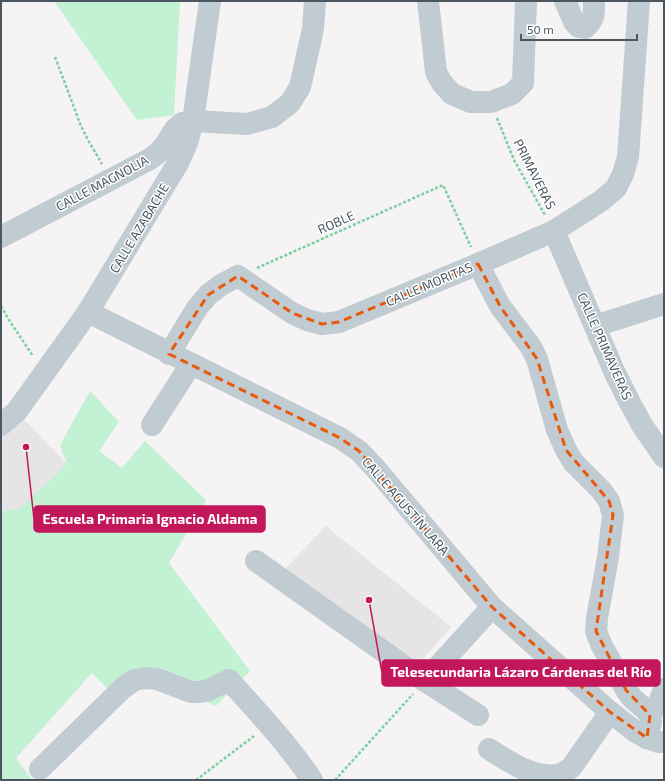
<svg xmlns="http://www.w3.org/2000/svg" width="665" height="781" font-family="'Exo 2',sans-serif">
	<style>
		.education { fill: #e6e4e5 }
		.green { fill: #c3f1d3 }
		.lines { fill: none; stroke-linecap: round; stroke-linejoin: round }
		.path { stroke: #7ad0a2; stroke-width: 2.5; stroke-dasharray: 3 2; stroke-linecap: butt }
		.minor { stroke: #c1cbd2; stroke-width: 22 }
		.marked { fill: none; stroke: #e8590c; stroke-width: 3; stroke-dasharray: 8 5; stroke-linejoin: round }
		.labels { text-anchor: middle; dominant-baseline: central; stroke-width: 3; stroke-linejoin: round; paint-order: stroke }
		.street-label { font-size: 13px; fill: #4a5761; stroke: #fff }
		.leader { fill: none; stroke: #c2185b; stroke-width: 1.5 }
		.callout-dot { fill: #c2185b; stroke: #fff; stroke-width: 1.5 }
		.callout { fill: #c2185b; stroke: #c2185b; stroke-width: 1.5 }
		.callout-label { font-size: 14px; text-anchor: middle; font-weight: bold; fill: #fff }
	</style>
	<rect width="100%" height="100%" fill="#f5f3f3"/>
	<!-- education -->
	<g class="education">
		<polygon points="20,415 67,464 19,509 1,511 1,430"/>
		<polygon points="326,526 451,627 417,666 281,573"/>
	</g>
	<!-- green -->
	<g class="green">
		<polygon points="54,1 180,1 174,115 137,120"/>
		<polygon points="90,391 119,422 99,451 122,468 145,441 206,500 169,563 250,671 216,706 160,682 117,698 92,673 16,758 32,780 1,780 1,511 19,509 67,464 60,445"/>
	</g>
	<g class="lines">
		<!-- path -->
		<g class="path">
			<polyline points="55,57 81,126 88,140 102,164"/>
			<polyline points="497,118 514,160 545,215"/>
			<polyline points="257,268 443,185 471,247"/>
			<polyline points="1,306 9,320 33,356"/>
			<polyline points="196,780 254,736"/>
			<polyline points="335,780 413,694"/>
		</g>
		<!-- minor -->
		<g class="minor">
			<polyline points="428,1 436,72 442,83 452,94 471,102 491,102 512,94 523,83 526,1"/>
			<path d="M565,1L574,22L579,27L585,28C595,19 594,14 594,1"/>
			<polyline points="554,231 614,371 629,401 642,425 664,457"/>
			<polyline points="1,237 150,159 158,153 166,144 175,129 182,123 193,121 247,124 272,117 290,103 300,87 313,29 315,1"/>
			<polyline points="478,264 500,306 531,347 537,359 557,430 566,450 574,463 601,490 609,501 613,515 608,557 597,618 596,631 601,644 626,690 633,699 645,709 650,715 651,722 647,738"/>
			<polyline points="88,312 340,438 359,451 376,469 492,607 610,712 636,732 647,738 658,742 664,742"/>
			<polyline points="595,326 664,304"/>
			<polyline points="169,354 197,308 208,295 221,285 238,276 292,313 307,320 322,324 339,322 478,264 554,231 601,201 616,188 623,174 628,157 639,1"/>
			<polyline points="1,425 17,411 88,312 178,163 187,143 193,121 210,1"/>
			<polyline points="152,425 191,364"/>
			<polyline points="256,561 425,681 478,715"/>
			<polyline points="425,681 492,607"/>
			<polyline points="650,715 659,702 664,689"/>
			<path d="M489,749C508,761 536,781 560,774C564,773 567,770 571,768L610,712"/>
			<path d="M40,769L123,688L134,680L146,678L157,679L191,692H200L209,690L229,680C258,712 288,744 312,780"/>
		</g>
	</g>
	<!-- marked area -->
	<path class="marked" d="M478,264L500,306L537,359L566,450L609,501L613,515L596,631L626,690L650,715L647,738L610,712L492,607L359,451L340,438L169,354L208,295L238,276L292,313L322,324L339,322Z"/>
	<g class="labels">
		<!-- street labels -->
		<g class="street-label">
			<text transform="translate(535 174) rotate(63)">PRIMAVERAS</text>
			<text transform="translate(102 183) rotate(-28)">CALLE MAGNOLIA</text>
			<text transform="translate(336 222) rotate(-24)">ROBLE</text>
			<text transform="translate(139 228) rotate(-59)">CALLE AZABACHE</text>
			<text transform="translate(429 284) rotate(-23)">CALLE MORITAS</text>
			<text transform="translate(605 346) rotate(66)">CALLE PRIMAVERAS</text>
			<text transform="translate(406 506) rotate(49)">CALLE AGUSTÍN LARA</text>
		</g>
	</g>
	<!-- callouts -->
	<path class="leader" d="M26 447L34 519M369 600L382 673"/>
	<g class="callout-dot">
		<circle cx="26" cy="447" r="4"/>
		<circle cx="369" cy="600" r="4"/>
	</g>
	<g class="callout">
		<rect x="34" y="506" width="231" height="26" rx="4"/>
		<rect x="382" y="660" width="278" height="26" rx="4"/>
	</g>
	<g class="callout-label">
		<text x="150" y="524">Escuela Primaria Ignacio Aldama</text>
		<text x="521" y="677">Telesecundaria Lázaro Cárdenas del Río</text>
	</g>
	<!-- border -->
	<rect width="665" height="781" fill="none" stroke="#4a5761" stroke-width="4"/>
	<!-- scale -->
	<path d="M521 34v6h116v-6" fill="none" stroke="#4a5761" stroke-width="2"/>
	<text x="527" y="34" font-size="12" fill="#4a5761" stroke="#ffffff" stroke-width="3" paint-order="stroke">50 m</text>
</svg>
